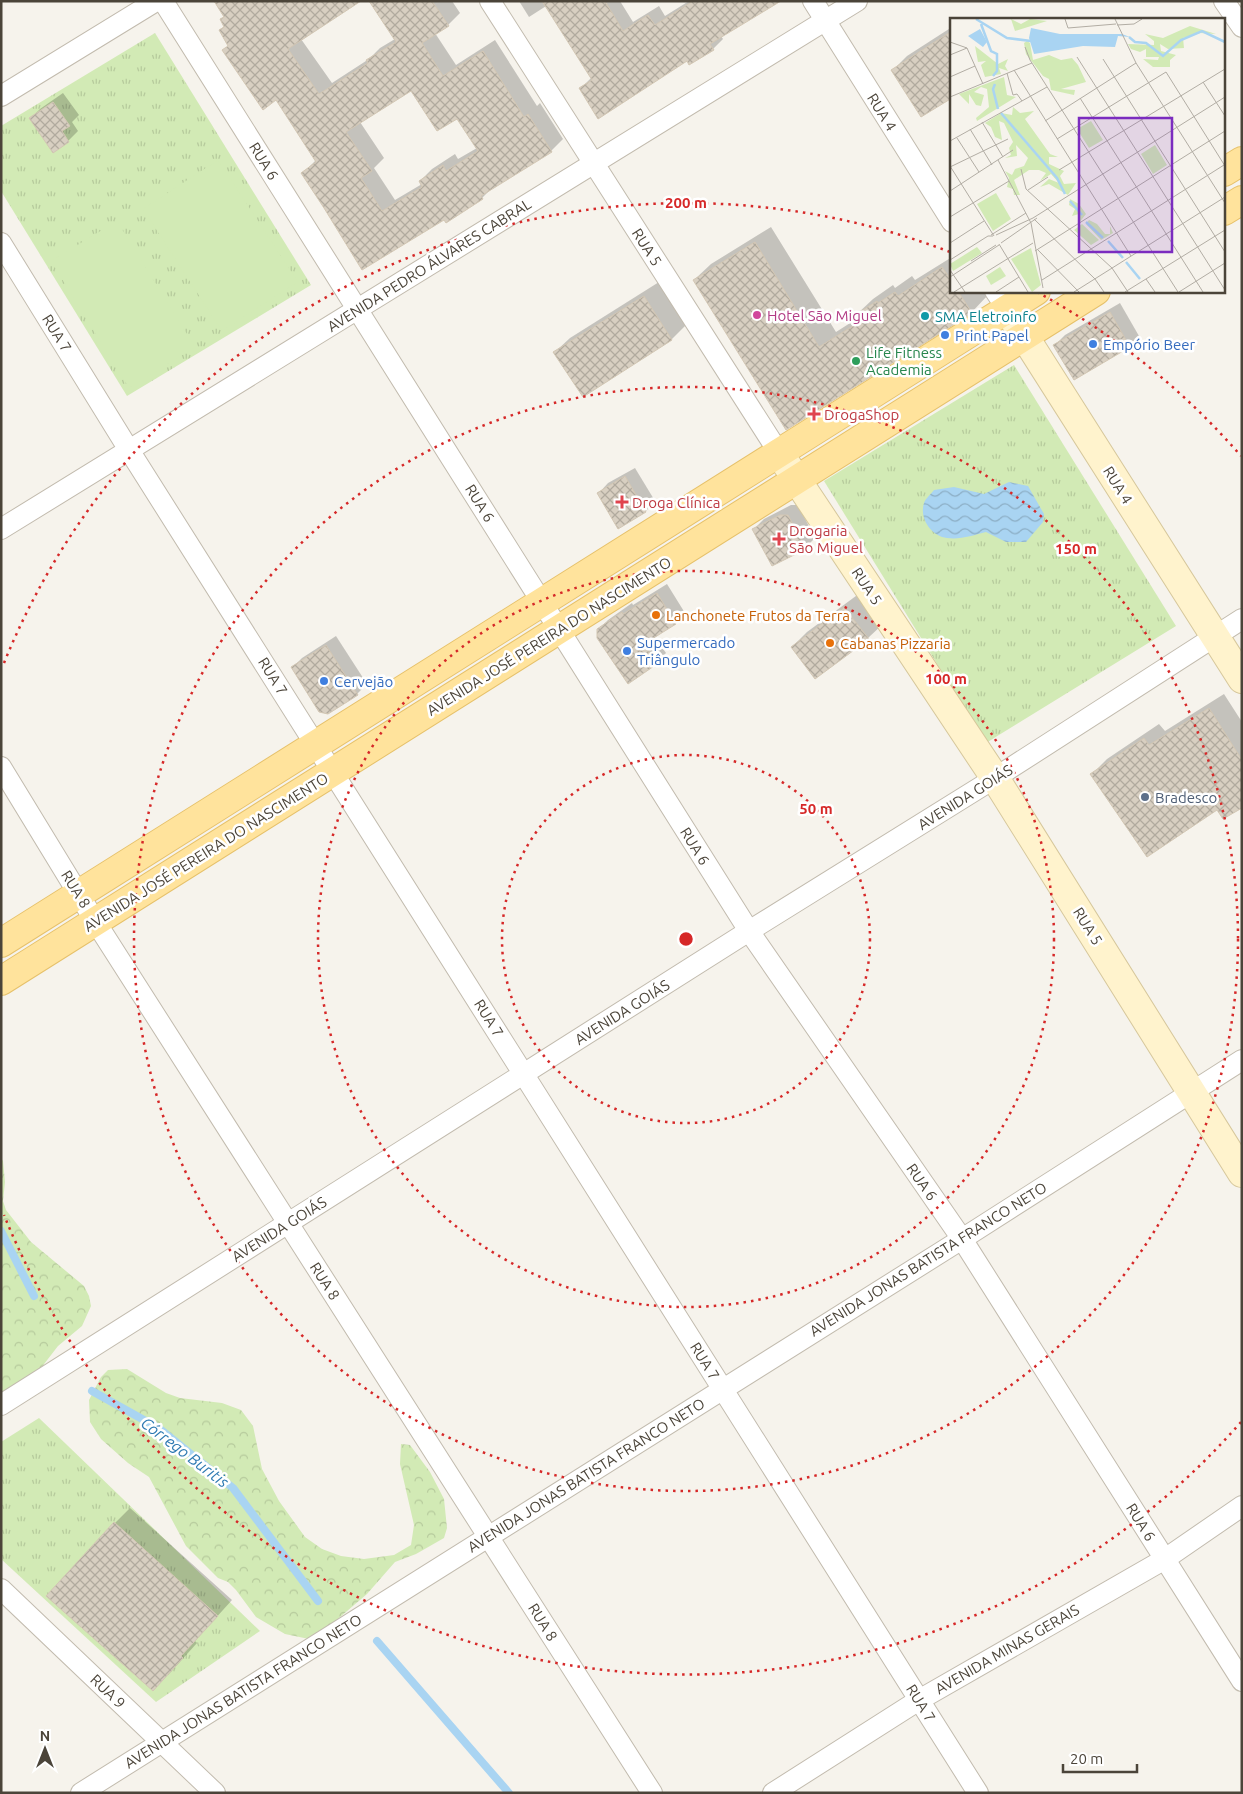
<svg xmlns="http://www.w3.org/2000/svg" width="1243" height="1794" font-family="Ubuntu,sans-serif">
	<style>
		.grass { fill: url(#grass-tufts) }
		.forest { fill: url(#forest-crowns) }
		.pitch { fill: #d2eab5 }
		.water { fill: url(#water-waves) }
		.shadow { fill: #0003; fill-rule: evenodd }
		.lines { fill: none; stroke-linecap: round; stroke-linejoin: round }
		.stream { stroke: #a9d4f2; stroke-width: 8 }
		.building { fill: url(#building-cross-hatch); stroke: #d3c7b4; fill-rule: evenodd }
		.street-casing { stroke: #c2bbae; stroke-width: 22 }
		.secondary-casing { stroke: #d6c79b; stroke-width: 30 }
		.primary-casing { stroke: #e6c16a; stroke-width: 30 }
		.street { stroke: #fff; stroke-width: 20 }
		.secondary { stroke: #fff3cd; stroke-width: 28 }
		.primary { stroke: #ffe39c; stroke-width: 28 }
		.ring { fill: none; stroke: #d62828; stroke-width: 2.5; stroke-dasharray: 2.5 5 }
		.hotel-dot { fill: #d1479c; stroke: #fff; stroke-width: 2 }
		.culture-dot { fill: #0f9aa8; stroke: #fff; stroke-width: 2 }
		.shop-dot { fill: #3f7fe0; stroke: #fff; stroke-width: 2 }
		.leisure-dot { fill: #2e9e5b; stroke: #fff; stroke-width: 2 }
		.health-dot { fill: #e0444e; stroke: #fff; stroke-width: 2 }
		.food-dot { fill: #e8710a; stroke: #fff; stroke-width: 2 }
		.service-dot { fill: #5c6f8a; stroke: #fff; stroke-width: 2 }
		.labels { text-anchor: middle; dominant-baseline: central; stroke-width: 5; stroke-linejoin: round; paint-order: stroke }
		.street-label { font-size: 15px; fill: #4b4439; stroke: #fff }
		.hotel-label { font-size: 15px; fill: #b23c85; stroke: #fff; text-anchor: start }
		.culture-label { font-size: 15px; fill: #0d838f; stroke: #fff; text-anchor: start }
		.shop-label { font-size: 15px; fill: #366cbe; stroke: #fff; text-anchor: start }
		.leisure-label { font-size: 15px; fill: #27864d; stroke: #fff; text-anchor: start }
		.health-label { font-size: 15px; fill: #be3a42; stroke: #fff; text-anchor: start }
		.food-label { font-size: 15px; fill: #c56008; stroke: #fff; text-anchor: start }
		.service-label { font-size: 15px; fill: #4e5e75; stroke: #fff; text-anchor: start }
		.water-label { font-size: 16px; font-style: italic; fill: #2e7ab2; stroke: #fff }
		.inset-river { fill: none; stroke: #a9d4f2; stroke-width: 2.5 }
		.inset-road { fill: none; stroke: #b2ada4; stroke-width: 1 }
		.view { fill: #7b2cbf; fill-opacity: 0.15; stroke: #7b2cbf; stroke-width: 2.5 }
		.inset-edge { fill: none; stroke: #4b4439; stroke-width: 2.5 }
		.centre { fill: #d62828; stroke: #fff; stroke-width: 2.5 }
		.ring-label { font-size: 15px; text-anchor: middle; font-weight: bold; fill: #d62828; stroke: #fff; stroke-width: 5; stroke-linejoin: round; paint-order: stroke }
	</style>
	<defs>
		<pattern id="grass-tufts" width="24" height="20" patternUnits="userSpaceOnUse" patternTransform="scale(1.25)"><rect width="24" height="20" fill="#d2eab5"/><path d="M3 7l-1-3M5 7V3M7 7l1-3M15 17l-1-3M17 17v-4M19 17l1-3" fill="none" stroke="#b6ca9c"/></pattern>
		<pattern id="forest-crowns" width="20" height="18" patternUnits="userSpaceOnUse" patternTransform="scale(1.25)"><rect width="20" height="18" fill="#d2eab5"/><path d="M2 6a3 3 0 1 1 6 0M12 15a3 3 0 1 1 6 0" fill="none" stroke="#b6ca9c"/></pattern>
		<pattern id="water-waves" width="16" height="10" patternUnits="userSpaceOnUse" patternTransform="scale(1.25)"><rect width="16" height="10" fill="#a9d4f2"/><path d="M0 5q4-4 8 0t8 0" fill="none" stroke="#8caec5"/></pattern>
		<pattern id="building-cross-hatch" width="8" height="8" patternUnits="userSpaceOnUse" patternTransform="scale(1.25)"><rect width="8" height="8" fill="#d8cfc1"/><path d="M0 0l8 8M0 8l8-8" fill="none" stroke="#b1aa9e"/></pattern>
	</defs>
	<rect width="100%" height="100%" fill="#f6f3ec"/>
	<!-- grass -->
	<g class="grass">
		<polygon points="155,33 311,285 127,396 1,191 1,126"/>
		<polygon points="1014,365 1176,626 986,743 824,481"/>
		<polygon points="39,1418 260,1631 156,1702 1,1559 1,1442"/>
	</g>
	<!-- forest -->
	<g class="forest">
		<polygon points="1,1158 3,1161 5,1182 3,1201 6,1210 31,1242 84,1286 89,1296 91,1306 82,1326 58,1346 31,1381 1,1396"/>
		<polygon points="127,1369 166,1393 180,1398 222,1403 241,1410 253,1426 262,1469 279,1501 305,1537 322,1549 341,1556 364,1559 394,1555 411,1545 414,1525 400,1464 401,1444 410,1445 430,1472 444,1499 447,1528 444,1538 416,1554 395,1562 367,1594 319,1635 309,1639 285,1634 256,1617 236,1590 228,1582 218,1578 186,1546 149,1477 128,1463 101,1439 90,1422 89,1400 101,1377 108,1370"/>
	</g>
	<!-- pitch -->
	<g class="pitch">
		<polygon points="218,160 298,282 222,331 143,209"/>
		<polygon points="117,221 195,347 129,388 51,261"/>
	</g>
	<!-- water -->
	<path class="water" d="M1009,482L1028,486L1044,514L1043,522L1026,542H1006L986,532C974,535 960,540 947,538C931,536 919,518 924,503C925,499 931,494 934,490L954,487L984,494Z"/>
	<!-- shadow -->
	<g class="shadow">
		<path d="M370,1H452L460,13L448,25L435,33L456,65L495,40L537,106L540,103L563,139L551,151L492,188L482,198L444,218L362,268L303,173L316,160L276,99L224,50L229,45L220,30L225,26L301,39L332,83L369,59L380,48L395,39ZM412,89L457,117L477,148L458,159L455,154L432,169L420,181L422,184L395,200L374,168L384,158L360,122Z"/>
		<polygon points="519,1 554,1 529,17"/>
		<polygon points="558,1 620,1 633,22 659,6 665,16 689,1 779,1 721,36 723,39 713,49 581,88 592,77"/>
		<polygon points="952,27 952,96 892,71 907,56"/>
		<polygon points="63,93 79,115 72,122 78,131 68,141 53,151 30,119 40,109"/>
		<polygon points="771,227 836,332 858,318 856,315 873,299 893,285 895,288 912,276 915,280 952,257 952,291 985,291 988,295 972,312 786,428 694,280 711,264"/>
		<polygon points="659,282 686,325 672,339 555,352 570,338"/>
		<polygon points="1120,303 1139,336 1130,346 1074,378 1055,345 1065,335"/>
		<polygon points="635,468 655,501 646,511 619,527 599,493 608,483"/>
		<polygon points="791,505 798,505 815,538 805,548 754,529 764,519"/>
		<polygon points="667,584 685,613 675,623 654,636 666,653 656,663 628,682 598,630 608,620 632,603 633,605"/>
		<polygon points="860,593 883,624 868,638 792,647 807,632"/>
		<polygon points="336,636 367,684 357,694 292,668 302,658"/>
		<polygon points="1224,694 1242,722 1242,806 1218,808 1092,774 1107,759 1159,724 1165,731"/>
		<polygon points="130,1508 232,1600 195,1641 197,1643 168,1675 115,1523"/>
	</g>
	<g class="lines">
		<!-- stream -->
		<g class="stream">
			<polyline points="1,1231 34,1296"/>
			<polyline points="92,1391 160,1429 233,1488 318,1601"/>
			<polyline points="377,1641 509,1793"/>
		</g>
	</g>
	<!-- building -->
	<g class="building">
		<path d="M214,1H361L288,49L319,94L368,63L366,60L396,42L369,1H432L449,26L422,43L443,76L483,51L524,117L528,114L552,152L481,196L483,199L446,223L444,220L362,270L324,208L301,173L316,162L276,100L263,110L222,50L228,46L219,30L224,27L220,19L224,17ZM411,91L437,131L457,119L478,151L446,171L443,165L419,181L422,187L382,211L361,178L372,171L346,132Z"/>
		<polygon points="542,1 605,1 623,31 648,15 655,25 693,1 781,1 710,44 714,50 689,65 687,61 598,119 579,88 592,80"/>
		<polygon points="952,31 952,98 921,117 891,70"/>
		<polygon points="53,102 70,126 62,131 69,142 53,153 29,118"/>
		<polygon points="755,242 819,347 859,322 855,315 877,301 878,303 895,292 898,296 942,267 952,281 952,291 958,291 972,313 786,430 693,280"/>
		<polygon points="644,296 672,340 583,397 553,352"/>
		<polygon points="1110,312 1130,347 1074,380 1053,345"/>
		<polygon points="625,476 646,512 618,529 597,493"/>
		<polygon points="780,515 788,515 806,549 772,566 752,529"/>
		<polygon points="657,593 676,624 644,644 657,664 628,684 597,638 597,629 622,612 623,614"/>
		<polygon points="844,607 869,639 815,679 791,647"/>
		<polygon points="326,645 358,695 328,714 319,712 291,667"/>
		<polygon points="1209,708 1242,760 1242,808 1223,819 1217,810 1147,857 1090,774 1144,738 1149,745"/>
		<polygon points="114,1522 218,1616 181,1656 183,1658 153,1691 46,1596"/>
	</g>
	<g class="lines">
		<defs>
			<g id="street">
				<polyline points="163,1 749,931 962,1239 1242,1681"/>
				<polyline points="490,1 779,453"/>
				<polyline points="813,1 952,222"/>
				<polyline points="1224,1 1242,27"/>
				<polyline points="1,96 156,1"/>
				<polyline points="1,243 129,450 978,1793"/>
				<polyline points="995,291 1007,309"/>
				<polyline points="1,529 857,1"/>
				<polyline points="1,767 95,921 652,1793"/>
				<polyline points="1,1405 749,931 995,778 1242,619"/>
				<polyline points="1,1589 215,1793"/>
				<polyline points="81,1793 962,1239 1242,1060"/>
				<polyline points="773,1793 919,1700 1165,1559 1242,1506"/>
			</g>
			<g id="secondary">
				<polyline points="1007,309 1242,679"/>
				<polyline points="779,453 995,778 1242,1173"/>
			</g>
			<g id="primary">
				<polyline points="1224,172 1242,161"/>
				<polyline points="1224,211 1242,200"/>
				<polyline points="1,943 1036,291"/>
				<polyline points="1,981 1096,291"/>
			</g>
		</defs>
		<!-- street casing -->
		<use href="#street" class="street-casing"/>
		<!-- secondary casing -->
		<use href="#secondary" class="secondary-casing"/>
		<!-- primary casing -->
		<use href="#primary" class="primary-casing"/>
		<!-- street -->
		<use href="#street" class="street"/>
		<!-- secondary -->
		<use href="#secondary" class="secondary"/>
		<!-- primary -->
		<use href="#primary" class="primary"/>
	</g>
	<!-- distance rings -->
	<g class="ring">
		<circle cx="686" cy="939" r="184"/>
		<circle cx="686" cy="939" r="368"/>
		<circle cx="686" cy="939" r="552"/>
		<path d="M1241 1422A736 736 0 0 1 4 1215M4 663A736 736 0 0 1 950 252M1037 292A736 736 0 0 1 1241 456"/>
	</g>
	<!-- markers -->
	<circle class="hotel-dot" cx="757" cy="315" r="5"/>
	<circle class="culture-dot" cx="925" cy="316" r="5"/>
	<g class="shop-dot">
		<circle cx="945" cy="335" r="5"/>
		<circle cx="1093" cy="344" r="5"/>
		<circle cx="627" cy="651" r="5"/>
		<circle cx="324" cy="681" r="5"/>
	</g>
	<circle class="leisure-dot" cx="856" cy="361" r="5"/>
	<g class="health-dot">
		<path d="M811.5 406.5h5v5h5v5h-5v5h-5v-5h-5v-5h5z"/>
		<path d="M619.5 494.5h5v5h5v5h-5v5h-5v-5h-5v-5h5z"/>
		<path d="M776.5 531.5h5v5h5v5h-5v5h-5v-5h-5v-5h5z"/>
	</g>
	<g class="food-dot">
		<circle cx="656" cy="615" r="5"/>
		<circle cx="830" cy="643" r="5"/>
	</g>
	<circle class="service-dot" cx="1145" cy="797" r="5"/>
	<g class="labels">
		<!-- street labels -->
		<g class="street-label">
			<text transform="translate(882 112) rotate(58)">RUA 4</text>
			<text transform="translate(264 161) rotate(58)">RUA 6</text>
			<text transform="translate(647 247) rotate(57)">RUA 5</text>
			<text transform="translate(429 265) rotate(-32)">AVENIDA PEDRO ÁLVARES CABRAL</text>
			<text transform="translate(57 333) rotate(58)">RUA 7</text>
			<text transform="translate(1118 485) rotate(58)">RUA 4</text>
			<text transform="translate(480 503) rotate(58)">RUA 6</text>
			<text transform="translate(867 586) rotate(56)">RUA 5</text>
			<text transform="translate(549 636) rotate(-32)">AVENIDA JOSÉ PEREIRA DO NASCIMENTO</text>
			<text transform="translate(273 676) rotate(58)">RUA 7</text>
			<text transform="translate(965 797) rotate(-32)">AVENIDA GOIÁS</text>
			<text transform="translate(695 846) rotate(58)">RUA 6</text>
			<text transform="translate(206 852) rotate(-32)">AVENIDA JOSÉ PEREIRA DO NASCIMENTO</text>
			<text transform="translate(76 889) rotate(58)">RUA 8</text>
			<text transform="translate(1088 926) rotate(58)">RUA 5</text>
			<text transform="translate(622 1012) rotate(-32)">AVENIDA GOIÁS</text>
			<text transform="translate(489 1018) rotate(58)">RUA 7</text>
			<text transform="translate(922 1182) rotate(55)">RUA 6</text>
			<text transform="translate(279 1229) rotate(-32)">AVENIDA GOIÁS</text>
			<text transform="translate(928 1259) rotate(-32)">AVENIDA JONAS BATISTA FRANCO NETO</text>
			<text transform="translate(325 1281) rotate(57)">RUA 8</text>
			<text transform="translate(705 1361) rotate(58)">RUA 7</text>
			<text transform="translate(586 1475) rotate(-32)">AVENIDA JONAS BATISTA FRANCO NETO</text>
			<text transform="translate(1141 1522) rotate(58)">RUA 6</text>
			<text transform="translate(543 1622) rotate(58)">RUA 8</text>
			<text transform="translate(1007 1649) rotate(-30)">AVENIDA MINAS GERAIS</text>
			<text transform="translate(108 1691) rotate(44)">RUA 9</text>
			<text transform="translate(243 1691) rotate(-32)">AVENIDA JONAS BATISTA FRANCO NETO</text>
			<text transform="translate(921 1703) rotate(58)">RUA 7</text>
		</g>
		<!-- hotel labels -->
		<g class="hotel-label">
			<text x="767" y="315">Hotel São Miguel</text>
		</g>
		<!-- culture labels -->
		<g class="culture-label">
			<text x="935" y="316">SMA Eletroinfo</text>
		</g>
		<!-- shop labels -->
		<g class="shop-label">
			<text x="955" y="335">Print Papel</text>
			<text x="1103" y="344">Empório Beer</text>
			<text x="637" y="642">Supermercado<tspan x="637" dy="17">Triângulo</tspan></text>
			<text x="334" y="681">Cervejão</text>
		</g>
		<!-- leisure labels -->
		<g class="leisure-label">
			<text x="866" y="352">Life Fitness<tspan x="866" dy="17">Academia</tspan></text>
		</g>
		<!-- health labels -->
		<g class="health-label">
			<text x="824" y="414">DrogaShop</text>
			<text x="632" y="502">Droga Clínica</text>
			<text x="789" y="530">Drogaria<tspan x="789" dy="17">São Miguel</tspan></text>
		</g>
		<!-- food labels -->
		<g class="food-label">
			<text x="666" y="615">Lanchonete Frutos da Terra</text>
			<text x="840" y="643">Cabanas Pizzaria</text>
		</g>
		<!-- service labels -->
		<g class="service-label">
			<text x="1155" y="797">Bradesco</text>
		</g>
		<!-- water labels -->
		<g class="water-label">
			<text transform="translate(185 1452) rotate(37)">Córrego Buritis</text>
		</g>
	</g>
	<!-- overview -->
	<g transform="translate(950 18)">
		<rect width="275" height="275" fill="#f6f3ec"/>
		<path d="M141,103L153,122L139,130L127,111ZM205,127L217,147L203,156L191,136ZM46,175L61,201L43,213L27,186ZM132,206L149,222L141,227L124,212ZM27,229L32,235L3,253L0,246ZM81,230L91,267L82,274L61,241Z" fill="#d2eab5"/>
		<path d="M61,1L71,6L80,1L97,3L65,13ZM240,8L266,16L250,15L233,20L234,30L218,31L210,26L211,33L226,37L220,42V49H203L193,41L208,42L209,39H196V31L190,34L181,31L178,26L204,27V23L195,16L213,20ZM77,23L80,25L83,42L99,37L111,42L122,40L128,47L136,64L111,71L125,72L124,77L101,72L99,61L93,58L76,36L74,25ZM25,28L48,46L58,41L55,48L58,53L49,50L51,56L35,59L31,47L36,43L28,44ZM54,59L57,77L66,79L27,103L26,100L39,89L37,71L31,69L24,74L34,77L31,88L26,87L19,76V86L9,76ZM63,89L70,95L84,93L75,101L100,136L108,139H99V146L114,153L110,158L114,166L126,165L118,177L99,166L90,169L99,161L109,165L101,156L90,163L96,155L89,152H79L64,162L70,177H64L63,171L57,169L59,160L55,153L62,157L65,151L74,148L78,140L66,127L67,138L55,140L61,137L59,130L63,124L54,105L49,103L52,122L45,119L41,109L35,105L51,95L62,97ZM120,181L129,186L136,196L129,205V196L122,198L125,191L119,187ZM139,202L147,206L155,216H160V208L163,215L151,222L136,206Z" fill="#d2eab5"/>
		<path d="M50,249L56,258L41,267L36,258Z" fill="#d2eab5"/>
		<path d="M81,10L110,16H172L180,19L168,18L165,29L133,28L84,36L79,20ZM30,11L37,24L33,29L18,18Z" fill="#a9d4f2"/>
		<path class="inset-river" d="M26,1L57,20L81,23M31,6L41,33L47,36V53L43,58M179,19L185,24L196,25L213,38L231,22L252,13L275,24M45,66L43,71L48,91M51,95L107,160L115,176M120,183L132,197M136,204L153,220M158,223L173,240M176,244L190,261"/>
		<path class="inset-road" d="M115,1L118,10L166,6M165,1L186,45L275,185M167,7L184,6L192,1M0,24L17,30L33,66M75,29L80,42L228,274M0,37L17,30M127,39L275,272M153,41L275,234M64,52L181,238M57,55L63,77L67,76L72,83M0,59L25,48M253,64L275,98M0,79L82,45M130,80L253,274M95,103L186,45M32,104L53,139M20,111L42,147M7,120L29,154M107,121L216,54L275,148M0,123L97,69M48,142L81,205L93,270M0,148L44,218M0,149L58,121M71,151L76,171L162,250L178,274M109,152L275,51M78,172L98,159M0,173L63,132M0,199L59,163M84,201L145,261L154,274M41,217L76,195M46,217L83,200L275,79M0,225L34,203M51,225L87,200M49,226L78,274M88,232L129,274M85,233L275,113M0,242L38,218H43M21,243L46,227M0,252L15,274M0,259L49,227M196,261L205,274M92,262L274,147M4,274L83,225M46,274L69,259M124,274L275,179M175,274L275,212M229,274L275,245"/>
		<path class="view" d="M129,100H222V234H129Z"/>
		<rect width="275" height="275" class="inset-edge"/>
	</g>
	<circle cx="686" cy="939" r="8" class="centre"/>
	<g class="ring-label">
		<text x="686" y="208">200 m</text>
		<text x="1076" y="554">150 m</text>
		<text x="946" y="684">100 m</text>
		<text x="816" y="814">50 m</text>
	</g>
	<!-- border -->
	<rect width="1243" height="1794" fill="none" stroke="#4b4439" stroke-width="5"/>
	<!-- north arrow -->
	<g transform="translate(45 1749)" stroke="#ffffff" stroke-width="4" paint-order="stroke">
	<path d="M0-4L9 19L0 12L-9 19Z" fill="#4b4439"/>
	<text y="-8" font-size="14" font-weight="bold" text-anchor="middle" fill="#4b4439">N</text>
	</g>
	<!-- scale -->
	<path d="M1063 1764v8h74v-8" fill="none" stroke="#4b4439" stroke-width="2.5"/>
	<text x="1070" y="1764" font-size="15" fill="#4b4439" stroke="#ffffff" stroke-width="4" paint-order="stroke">20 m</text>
</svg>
